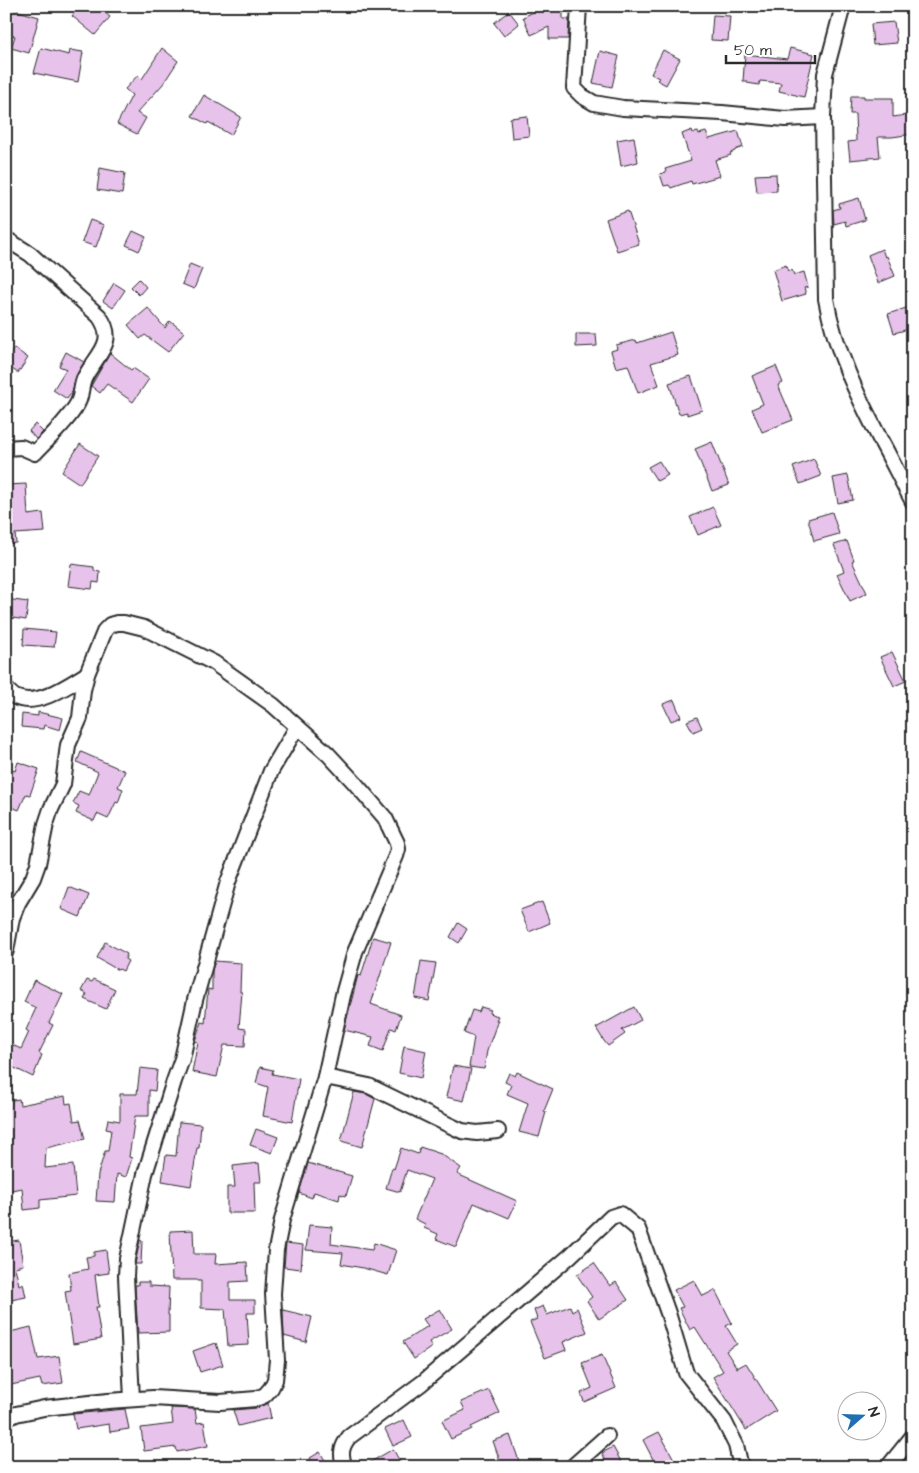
<svg xmlns="http://www.w3.org/2000/svg" width="919" height="1473" font-family="'Architects Daughter',sans-serif">
	<style>
		.building { fill: #e7c2eb; stroke: #2b2b2b }
		.lines { fill: none; stroke-linecap: round; stroke-linejoin: round }
		.street-casing { stroke: #2b2b2b; stroke-width: 18 }
		.street { stroke: #fff; stroke-width: 14 }
	</style>
	<rect width="100%" height="100%" fill="#fff"/>
	<filter id="ink" filterUnits="userSpaceOnUse"><feTurbulence type="fractalNoise" baseFrequency=".02" numOctaves="2"/><feDisplacementMap in="SourceGraphic" scale="10" xChannelSelector="R" yChannelSelector="G"/><feConvolveMatrix kernelMatrix="1 2 1 2 8 2 1 2 1" color-interpolation-filters="sRGB"/></filter>
	<g filter="url(#ink)">
		<!-- building -->
		<g class="building">
			<polygon points="6,6 19,6 18,11 39,17 29,53 11,48 15,36 6,34"/>
			<polygon points="79,6 97,6 110,17 95,35 72,16"/>
			<polygon points="546,6 563,6 563,19 569,19 568,39 549,39 549,27 531,35 523,17"/>
			<polygon points="509,11 519,24 504,36 494,23"/>
			<polygon points="713,15 730,16 728,41 711,40"/>
			<polygon points="894,22 897,43 873,45 871,24"/>
			<polygon points="41,48 69,55 70,50 83,52 78,82 34,73"/>
			<polygon points="162,48 178,61 163,84 137,113 146,118 137,134 117,124 132,95 125,89 138,75 142,79"/>
			<polygon points="790,48 814,54 804,97 779,91 781,83 760,81 759,85 747,83 747,81 743,81 745,54 787,59"/>
			<polygon points="663,50 680,59 666,85 657,80 659,78 651,74"/>
			<polygon points="600,51 619,56 612,87 593,83"/>
			<polygon points="204,95 241,117 231,135 208,122 207,124 192,116"/>
			<polygon points="851,96 864,96 864,98 893,98 893,117 913,114 913,134 892,137 878,137 880,157 850,160 848,142 856,141 855,114 850,114"/>
			<polygon points="527,116 529,136 512,138 510,118"/>
			<polygon points="692,130 693,133 698,132 699,134 706,132 709,139 738,131 743,147 735,150 735,151 730,153 731,155 715,160 720,176 692,184 691,181 671,188 669,185 664,186 660,174 666,172 665,169 691,161 682,134"/>
			<polygon points="634,137 638,162 621,166 617,140"/>
			<polygon points="100,168 125,173 122,194 97,190"/>
			<polygon points="776,174 777,191 757,192 755,175"/>
			<polygon points="859,198 865,220 846,226 845,221 834,224 833,210 840,208 839,204"/>
			<polygon points="628,211 639,244 617,251 606,219"/>
			<polygon points="90,220 104,225 96,247 82,242"/>
			<polygon points="133,231 146,237 139,251 126,245"/>
			<polygon points="882,249 885,257 887,256 895,276 878,283 868,255"/>
			<polygon points="190,264 202,269 194,289 182,284"/>
			<polygon points="786,265 788,271 792,270 794,275 804,272 808,287 804,288 806,294 782,301 773,270"/>
			<polygon points="139,279 146,287 139,295 131,287"/>
			<polygon points="114,283 125,290 113,308 103,301"/>
			<polygon points="909,307 913,318 913,328 894,333 888,314"/>
			<polygon points="148,308 165,328 170,321 184,332 168,352 145,335 140,339 128,325"/>
			<polygon points="671,332 678,355 651,363 659,385 638,393 628,365 616,368 611,351 617,349 616,345 636,340 637,343"/>
			<polygon points="576,334 596,334 597,346 576,347"/>
			<polygon points="14,348 28,358 18,373 6,365 6,359"/>
			<polygon points="66,352 84,362 76,376 72,392 67,399 53,390 66,369 59,366"/>
			<polygon points="110,353 131,370 133,368 149,379 133,402 107,384 100,393 91,386"/>
			<polygon points="776,366 783,383 778,385 793,420 762,432 752,409 763,404 752,376"/>
			<polygon points="691,376 702,410 687,415 687,412 679,414 669,383"/>
			<polygon points="35,424 43,432 36,439 29,431"/>
			<polygon points="712,442 729,485 712,491 695,449"/>
			<polygon points="80,444 98,456 80,484 62,472"/>
			<polygon points="814,459 821,476 800,484 793,467"/>
			<polygon points="659,461 668,475 657,481 648,467"/>
			<polygon points="848,475 853,500 838,503 833,478"/>
			<polygon points="26,484 28,515 43,513 45,532 15,534 16,543 6,544 6,485"/>
			<polygon points="713,507 721,525 698,535 690,517"/>
			<polygon points="832,512 839,534 814,541 808,519"/>
			<polygon points="847,541 854,560 852,561 867,593 850,601 837,574 844,571 834,545"/>
			<polygon points="71,564 94,567 94,571 100,572 99,583 93,582 92,589 68,586"/>
			<polygon points="6,599 28,602 26,620 6,617"/>
			<polygon points="24,629 56,632 54,647 23,645"/>
			<polygon points="892,652 906,681 894,686 880,657"/>
			<polygon points="674,700 681,717 671,721 663,704"/>
			<polygon points="38,712 63,718 60,730 44,725 43,729 21,727 22,714 38,716"/>
			<polygon points="697,717 702,728 693,732 687,721"/>
			<polygon points="81,752 125,771 118,787 123,789 118,803 116,802 108,819 97,814 94,821 76,813 79,806 73,803 79,791 89,795 98,772 77,762"/>
			<polygon points="18,762 39,769 30,795 26,794 19,810 6,805 6,768 15,771"/>
			<polygon points="69,887 89,895 80,917 61,909"/>
			<polygon points="542,902 550,923 529,932 520,910"/>
			<polygon points="458,923 467,929 459,943 450,937"/>
			<polygon points="373,937 391,942 371,1004 401,1015 396,1030 391,1028 383,1051 370,1046 373,1037 344,1030 358,975 361,976"/>
			<polygon points="105,942 127,954 125,959 128,961 123,971 119,969 118,970 97,958"/>
			<polygon points="215,961 241,963 240,992 242,992 239,1028 246,1029 245,1046 224,1045 217,1077 192,1072 198,1042 195,1041 201,1022 205,1023 208,989 212,990 212,970"/>
			<polygon points="421,961 436,963 429,1001 415,998"/>
			<polygon points="94,979 115,989 106,1009 84,999 87,994 81,991 87,980 92,982"/>
			<polygon points="34,980 63,994 49,1023 53,1025 39,1053 42,1055 33,1077 6,1064 6,1042 21,1049 29,1032 26,1030 36,1008 24,1002"/>
			<polygon points="481,1007 491,1010 489,1013 498,1016 496,1020 498,1020 487,1051 484,1069 469,1067 474,1037 464,1033 472,1010 479,1012"/>
			<polygon points="634,1007 641,1020 622,1030 625,1034 608,1046 604,1041 596,1028"/>
			<polygon points="404,1046 426,1051 421,1078 399,1073"/>
			<polygon points="453,1066 471,1069 464,1101 446,1097"/>
			<polygon points="260,1067 273,1070 272,1074 299,1079 292,1122 263,1116 268,1087 256,1083"/>
			<polygon points="140,1068 157,1070 155,1091 149,1090 149,1116 135,1116 129,1157 132,1158 126,1177 117,1174 115,1202 96,1201 98,1174 105,1151 108,1151 111,1130 106,1129 108,1119 120,1121 120,1094 137,1094"/>
			<polygon points="517,1072 553,1089 544,1111 546,1112 539,1137 519,1132 528,1103 507,1094 511,1085 505,1082 509,1073 515,1076"/>
			<polygon points="354,1092 366,1094 375,1099 362,1147 341,1141"/>
			<polygon points="65,1096 66,1104 71,1103 74,1121 80,1120 85,1139 46,1148 45,1168 73,1165 76,1196 40,1200 40,1208 24,1210 22,1188 6,1191 6,1101 19,1099 20,1105"/>
			<polygon points="179,1122 201,1124 199,1148 197,1148 191,1186 162,1181 166,1155 176,1156"/>
			<polygon points="256,1129 278,1137 272,1153 250,1145"/>
			<polygon points="420,1147 441,1154 461,1168 457,1174 517,1201 509,1218 474,1203 456,1247 436,1239 438,1234 424,1228 425,1224 415,1219 432,1179 407,1170 400,1192 386,1188 392,1168 394,1169 401,1148 418,1154"/>
			<polygon points="259,1163 261,1182 254,1182 255,1213 227,1213 227,1187 235,1187 233,1166"/>
			<polygon points="308,1163 352,1176 346,1196 340,1194 339,1200 314,1192 312,1198 299,1193"/>
			<polygon points="309,1225 332,1227 331,1244 372,1250 374,1243 396,1250 388,1275 363,1268 341,1264 343,1253 306,1250"/>
			<polygon points="193,1230 194,1254 216,1254 215,1264 247,1262 248,1281 230,1282 230,1300 255,1300 255,1313 247,1313 249,1345 228,1346 225,1309 201,1308 201,1281 197,1281 197,1280 172,1280 170,1231"/>
			<polygon points="19,1240 23,1265 15,1267 19,1285 23,1283 26,1297 6,1301 6,1242"/>
			<polygon points="140,1240 142,1241 141,1264 135,1264"/>
			<polygon points="286,1243 303,1245 301,1269 284,1267"/>
			<polygon points="106,1250 109,1273 95,1275 99,1307 96,1307 101,1339 73,1344 65,1291 71,1290 69,1273 88,1269 86,1257 94,1256 94,1252"/>
			<polygon points="594,1263 610,1286 616,1282 628,1300 599,1319 587,1301 592,1297 577,1275"/>
			<polygon points="694,1280 703,1296 715,1290 732,1323 726,1326 737,1344 726,1351 737,1368 746,1363 776,1411 746,1430 713,1377 723,1371 695,1327 690,1330 679,1308 683,1307 674,1290"/>
			<polygon points="138,1282 149,1282 149,1286 169,1287 168,1315 169,1315 169,1332 138,1333 135,1287 135,1285 138,1285"/>
			<polygon points="543,1306 547,1315 570,1306 572,1311 577,1308 587,1332 563,1342 566,1350 545,1358 530,1322 537,1319 534,1310"/>
			<polygon points="440,1309 452,1329 429,1342 432,1347 414,1359 403,1342 428,1326 423,1319"/>
			<polygon points="283,1310 312,1317 306,1342 284,1336"/>
			<polygon points="31,1327 38,1359 59,1356 63,1383 42,1386 40,1379 6,1386 6,1333"/>
			<polygon points="216,1343 223,1365 200,1372 193,1351"/>
			<polygon points="602,1355 616,1388 584,1402 581,1393 592,1388 582,1363"/>
			<polygon points="489,1390 500,1413 471,1427 472,1429 451,1439 442,1421 465,1410 461,1402"/>
			<polygon points="268,1403 271,1418 238,1426 233,1410 257,1408"/>
			<polygon points="171,1408 195,1409 197,1423 204,1422 208,1446 177,1452 176,1447 144,1451 141,1428 173,1424"/>
			<polygon points="125,1409 129,1429 110,1432 109,1424 76,1429 73,1414"/>
			<polygon points="404,1420 412,1437 393,1446 385,1429"/>
			<polygon points="659,1432 674,1459 657,1467 643,1440"/>
			<polygon points="510,1435 519,1461 502,1467 493,1441"/>
			<polygon points="613,1447 624,1467 591,1467 605,1459 602,1453"/>
			<polygon points="393,1449 403,1467 362,1467"/>
			<polygon points="320,1452 329,1467 299,1467 311,1460 310,1458"/>
		</g>
		<g class="lines">
			<defs>
				<g id="street">
					<polyline points="579,6 574,88 582,96 594,103 623,108 722,113 785,119 823,117"/>
					<path d="M843,6L825,74L823,117L826,299C835,350 857,395 881,441C892,461 902,482 913,502"/>
					<path d="M6,239L30,254L99,316C118,342 97,354 85,377C81,384 82,392 79,400C73,416 47,440 35,453L21,447L6,448"/>
					<path d="M6,689C9,692 12,695 15,697C37,708 69,685 87,674"/>
					<polyline points="6,951 12,918 18,903 33,878 38,864 46,824 51,809 63,784 68,745 80,718 83,690 87,674 105,630 110,625 117,623 124,623 144,628 214,663 273,705 328,754 354,782 385,818 397,843 398,849 396,856 355,952 343,995 325,1077 282,1220 276,1250 273,1294 277,1360 275,1380 271,1388 265,1395 256,1399 220,1402 153,1398 108,1401 44,1408 16,1414 6,1419"/>
					<polyline points="325,1077 369,1086 447,1124 462,1131 477,1133 498,1131"/>
					<polyline points="132,1399 126,1276 127,1259 145,1174 174,1081 182,1059 195,1000 228,882 271,771 297,727"/>
					<path d="M345,1467C340,1455 341,1447 349,1437L422,1383L570,1256L611,1217L620,1214L638,1229L668,1313L686,1373L724,1421L736,1445L741,1467"/>
					<polyline points="572,1467 607,1436"/>
					<polyline points="888,1467 913,1436"/>
				</g>
			</defs>
			<!-- street casing -->
			<use href="#street" class="street-casing"/>
			<!-- street -->
			<use href="#street" class="street"/>
		</g>
	</g>
	<!-- margin -->
	<rect width="919" height="1473" fill="none" stroke="#fff" stroke-width="25"/>
	<rect x="12" y="12" width="894" height="1448" fill="none" stroke="#2b2b2b" stroke-width="2" filter="url(#ink)"/>
	<!-- north arrow -->
	<g transform="translate(862 1416) rotate(70)"><circle r="24" fill="#ffffff" stroke="#aaaaaa"/>
	<path d="M0-4L9 19L0 12L-9 19Z" fill="#1f6fb2"/>
	<text y="-8" font-size="14" font-weight="bold" text-anchor="middle" fill="#2b2b2b">N</text>
	</g>
	<!-- scale -->
	<path d="M726 55v8h89v-8" fill="none" stroke="#2b2b2b" stroke-width="2.5"/>
	<text x="734" y="55" font-size="15" fill="#2b2b2b" stroke="#ffffff" stroke-width="4" paint-order="stroke">50 m</text>
</svg>
